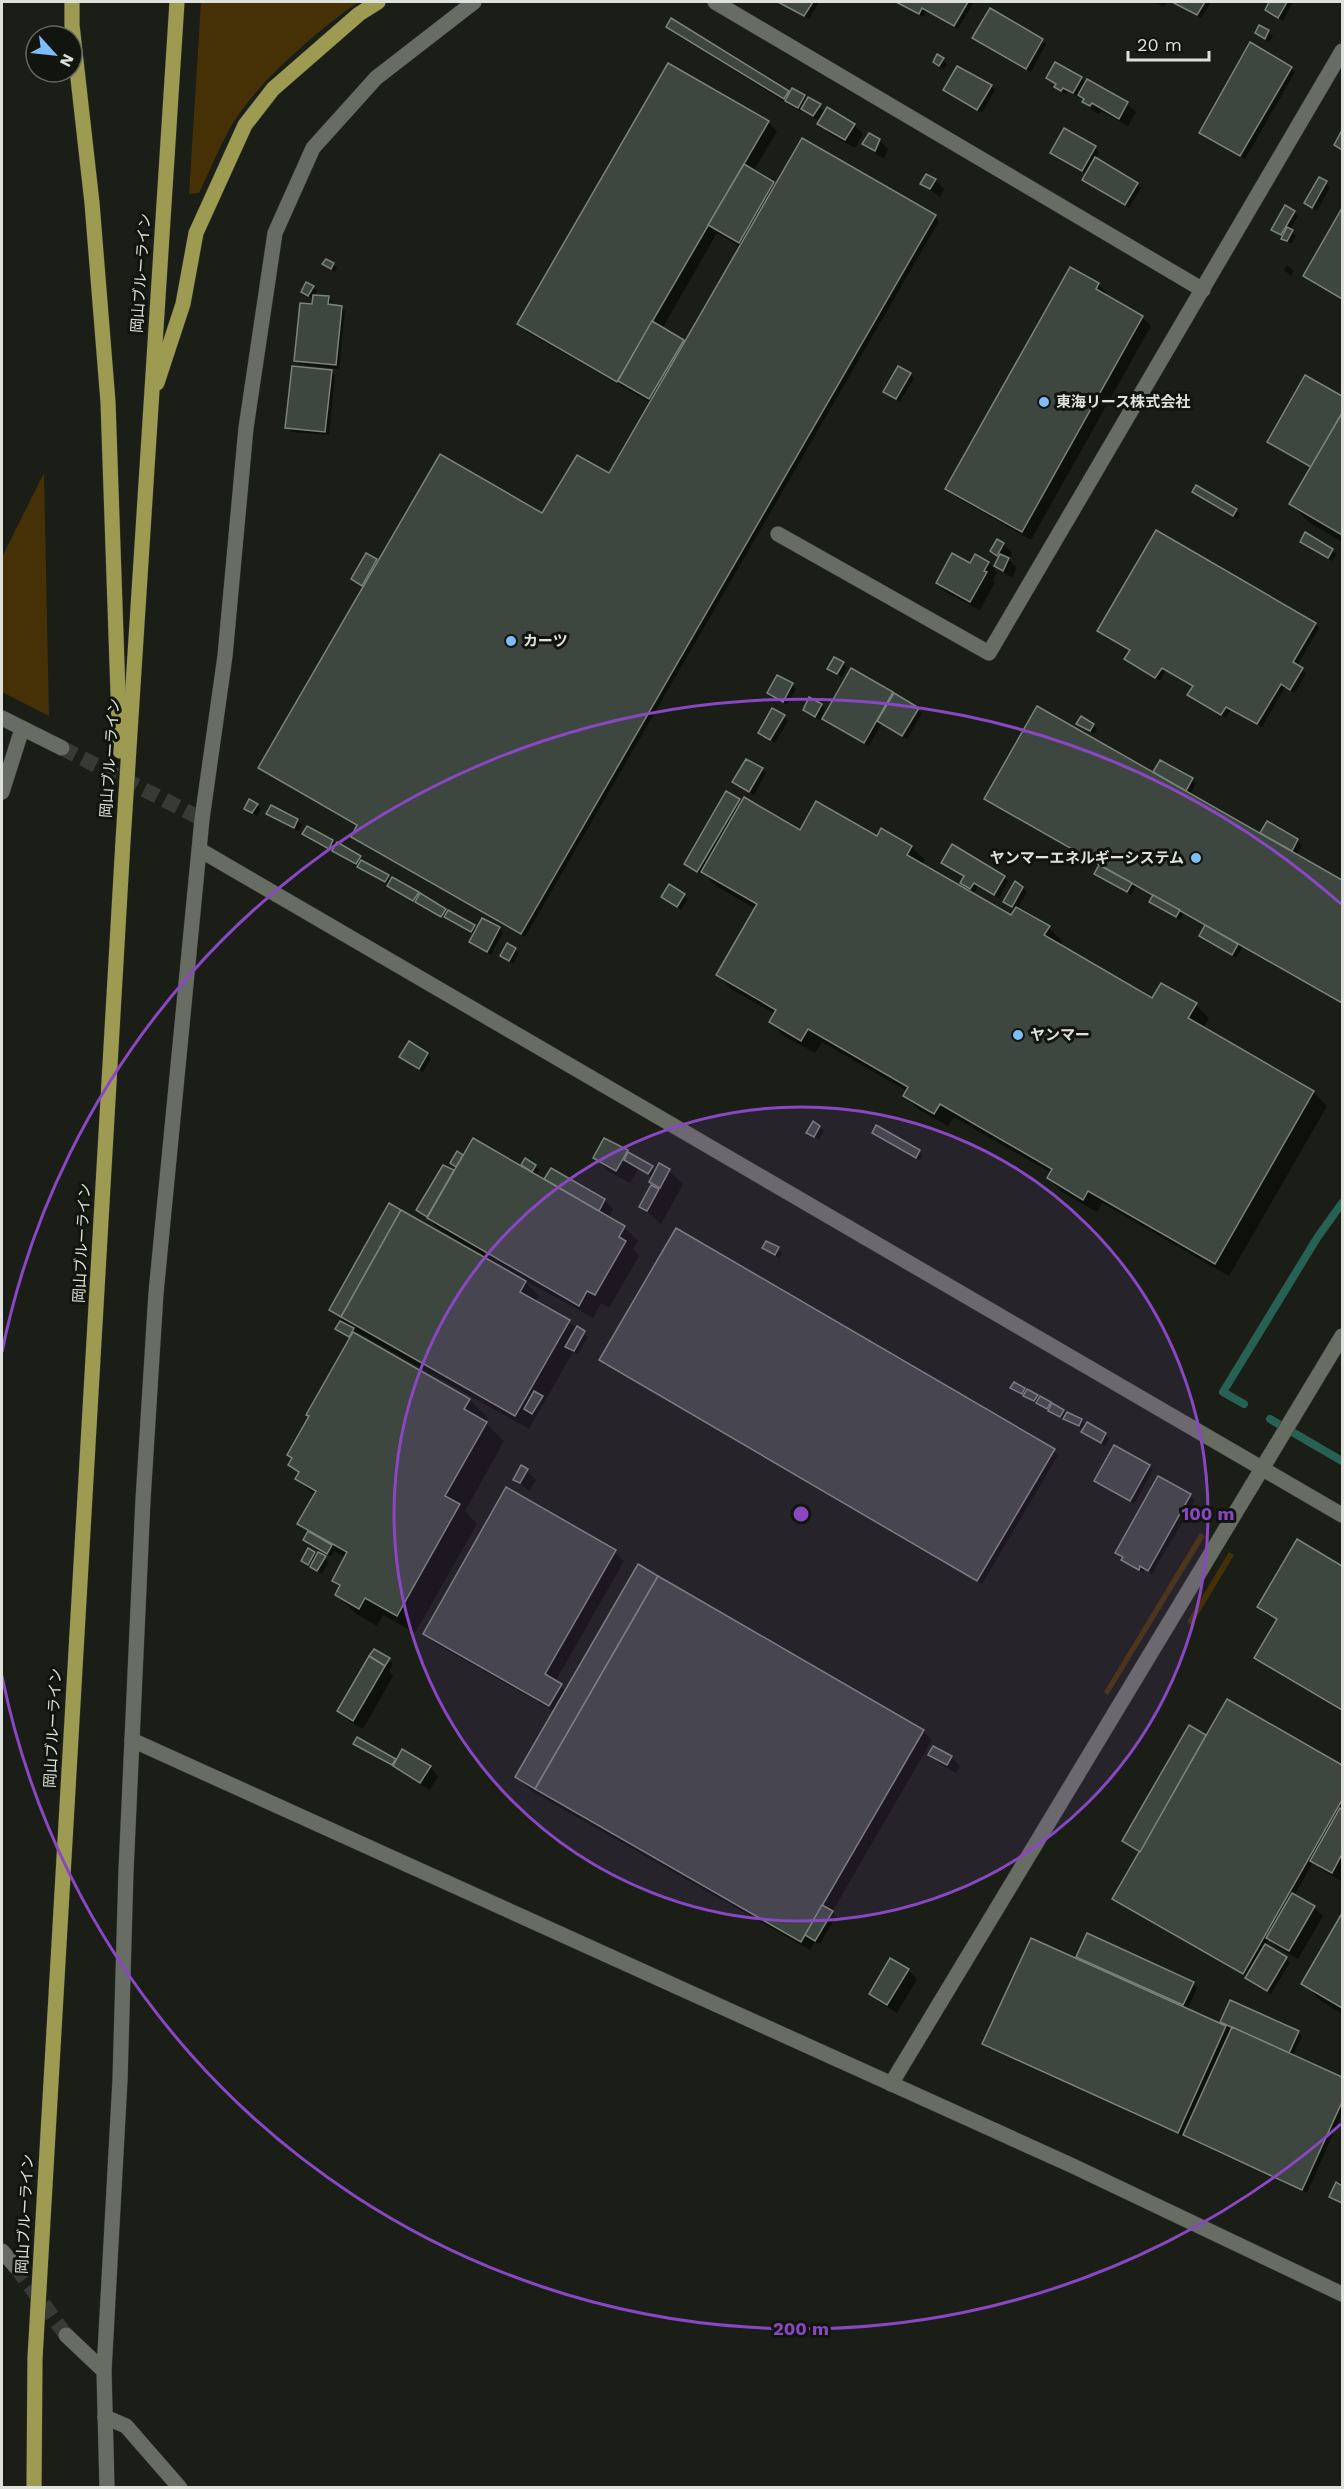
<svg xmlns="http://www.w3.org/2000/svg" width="1344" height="2489" font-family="'Work Sans','Noto Sans JP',sans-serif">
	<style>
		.green { fill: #453105 }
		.shadow { fill: #0007; fill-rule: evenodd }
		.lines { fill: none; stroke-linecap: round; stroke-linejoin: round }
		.stream { stroke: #266154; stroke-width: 8 }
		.building { fill: #3e4640; stroke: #7a837c; stroke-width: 1.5 }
		.minor-tunnel { stroke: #373b34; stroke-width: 15; stroke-dasharray: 15 8; stroke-linecap: butt }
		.minor-casing { stroke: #353833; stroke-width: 16 }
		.major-casing { stroke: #353833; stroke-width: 16 }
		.minor { stroke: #686d64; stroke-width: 15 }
		.major { stroke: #9d9b52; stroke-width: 15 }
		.ring { fill: none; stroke: #8a47c3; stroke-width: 3 }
		.poi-dot { fill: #7ebdf9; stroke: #11150d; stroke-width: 2 }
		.labels { text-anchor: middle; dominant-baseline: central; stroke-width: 6; stroke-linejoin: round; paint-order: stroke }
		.street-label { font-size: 15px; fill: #dee1dc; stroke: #11150d }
		.poi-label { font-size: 15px; font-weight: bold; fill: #dee1dc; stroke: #11150d; text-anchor: start }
		.centre { fill: #8a47c3; stroke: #11150d; stroke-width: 3 }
		.ring-label { font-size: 18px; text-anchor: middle; font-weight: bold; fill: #8a47c3; stroke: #11150d; stroke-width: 6; stroke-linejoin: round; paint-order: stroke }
	</style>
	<rect width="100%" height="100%" fill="#1a1e16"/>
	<!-- green -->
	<g class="green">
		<path d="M201,2H359C316,31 254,85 229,130C218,150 209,172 199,193L189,194Z"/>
		<polygon points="44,473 49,716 2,692 2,557"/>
		<polygon points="1200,1533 1205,1536 1108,1695 1104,1692"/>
		<polygon points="1229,1552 1234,1555 1192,1625 1187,1622"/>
	</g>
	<!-- shadow -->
	<g class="shadow">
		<polygon points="778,2 819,2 809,19"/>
		<polygon points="896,2 974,2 958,29 927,11 923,17"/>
		<polygon points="1153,2 1167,2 1164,7"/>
		<polygon points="1172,2 1211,2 1201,18"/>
		<polygon points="1271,2 1293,2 1283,21 1266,10"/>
		<polygon points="990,10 1046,44 1031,72 974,38"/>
		<polygon points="672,20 791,94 804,97 826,112 854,125 863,134 855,148 828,133 820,122 808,114 796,109 677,35 668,26"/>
		<polygon points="1259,27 1273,36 1269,42 1257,33"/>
		<polygon points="938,56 947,64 944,69 938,65"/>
		<polygon points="1291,68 1295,72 1245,159 1201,132"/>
		<polygon points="1048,78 1081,78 1087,84 1127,104 1136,112 1128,126 1101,111 1099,114 1093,111 1078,94 1077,96 1068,91 1066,94 1060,91 1056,87 1057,85"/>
		<polygon points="991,86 995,90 982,113 945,90"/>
		<path d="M768,122L777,131L753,172L776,186L935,217L939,221L525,937L356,840L352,836L358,826L260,768L364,587L352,579L366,555L378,563L543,515L610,475L651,403L527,332L518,323ZM717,233L741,247L686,344L662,329Z"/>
		<polygon points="1064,130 1095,147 1099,152 1095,159 1141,188 1129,208 1088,183 1087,174 1052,153"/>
		<polygon points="881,142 888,149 884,158 875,154"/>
		<polygon points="1320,179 1330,187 1317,211 1306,203"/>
		<polygon points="935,180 944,189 940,197 922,184"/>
		<polygon points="1342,211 1342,300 1305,276"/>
		<polygon points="1294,212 1298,216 1290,230 1296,236 1291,244 1283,238 1288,237 1276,230"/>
		<polygon points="324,264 333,264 337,268 335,272"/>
		<polygon points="1287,265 1294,271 1291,276 1284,270"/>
		<polygon points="1098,284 1107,293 1105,296 1142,317 1151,326 1031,540 956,497 947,489"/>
		<polygon points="313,287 317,291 314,296 328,298 333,302 332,306 341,307 345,311 339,369 299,364 295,360 313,306 314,300 303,291"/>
		<polygon points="331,371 335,375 329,435 291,432 287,427"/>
		<polygon points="910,374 914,378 900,402 885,392"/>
		<polygon points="1306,377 1342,398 1342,542 1309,522 1291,504 1312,468 1269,442"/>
		<polygon points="1193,492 1236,510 1240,514 1238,519"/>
		<polygon points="1306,534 1337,554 1332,561 1302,542"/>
		<polygon points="1003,544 1012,553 1009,560 1017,568 1012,578 996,566 999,559 992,551"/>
		<polygon points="975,556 989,563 997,572 993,580 995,582 980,610 946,592 937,583 971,565"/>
		<polygon points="1315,624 1319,628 1297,666 1306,673 1295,693 1285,687 1262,727 1231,709 1226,718 1193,699 1189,695 1194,687 1166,670 1160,681 1130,663 1126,659 1131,651 1099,630"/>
		<polygon points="835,659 847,667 842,677 829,669"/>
		<polygon points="852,670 922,713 907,739 881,724 869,746 828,723"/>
		<polygon points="792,685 796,689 787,705 769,693"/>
		<polygon points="821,705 825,709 820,720 804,710"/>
		<polygon points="784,717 788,721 775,743 760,733"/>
		<polygon points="1078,723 1093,725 1097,729 1094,734"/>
		<polygon points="1161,762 1196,783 1190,795 1261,835 1267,823 1298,841 1302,845 1296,855 1342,881 1342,1003 1243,947 1236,958 1205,940 1201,936 1206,926 1184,913 1180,920 1155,906 1151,902 1154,896 1136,886 1131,895 1100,878 1096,874 1100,866 986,799 1154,774"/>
		<polygon points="762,769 766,773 754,795 738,786"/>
		<polygon points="739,800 800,832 877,838 911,847 925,860 922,865 1012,917 1016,910 1004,901 1022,888 1027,892 1017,909 1049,928 1062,941 1060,946 1153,1000 1196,1005 1209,1018 1203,1028 1313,1092 1327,1106 1229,1276 1102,1203 1097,1212 1062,1192 1048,1178 1051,1173 954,1117 948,1126 918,1109 905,1096 907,1091 822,1042 815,1053 784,1036 770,1022 775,1014 731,989 718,975 756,909 716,886 703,872 702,875 690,867"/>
		<polygon points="257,805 261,809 257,816 245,808"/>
		<polygon points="272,807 298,821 302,825 298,831 272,817 268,813"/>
		<polygon points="308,828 360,857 363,863 478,930 499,928 503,932 491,955 471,942 475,935 393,890 389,885 363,871 334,850 308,838 304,834"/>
		<polygon points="953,846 1008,881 999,898 978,886 975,892 966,887 965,877 943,863"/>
		<polygon points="684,895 688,899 681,910 663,897"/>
		<polygon points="515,949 519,953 513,964 502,956"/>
		<polygon points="427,1054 431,1058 423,1072 401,1057"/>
		<polygon points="820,1127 824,1131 819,1140 808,1133"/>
		<polygon points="874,1133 919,1151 923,1155 920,1161"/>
		<polygon points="627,1151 656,1172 660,1165 669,1171 683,1184 661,1224 641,1206 653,1185 650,1182 653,1178 638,1169 630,1183 608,1171 595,1158"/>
		<polygon points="457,1153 464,1157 528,1170 523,1165 535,1166 539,1170 536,1176 551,1183 546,1179 552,1170 605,1200 613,1209 609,1218 624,1227 638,1241 633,1249 639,1256 609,1308 601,1303 593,1318 521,1278 539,1296 535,1302 569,1322 588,1337 578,1354 573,1352 529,1429 352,1329 357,1333 356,1335 470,1400 488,1418 485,1422 504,1441 465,1511 477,1524 415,1633 383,1615 377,1626 355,1613 337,1595 341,1588 333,1580 346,1558 334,1551 331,1556 305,1540 309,1533 299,1523 315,1496 297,1479 300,1474 290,1465 293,1459 289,1455 351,1338 337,1329 342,1320 331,1310 510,1274 511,1271 442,1231 422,1214 457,1168 451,1163"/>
		<polygon points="767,1243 782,1253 779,1258 764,1248"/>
		<polygon points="601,1359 1054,1451 1058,1455 982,1584"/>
		<polygon points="1012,1387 1024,1389 1105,1435 1109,1439 1105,1446 1087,1436 1083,1432 1084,1430 1054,1415"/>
		<polygon points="1149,1466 1153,1470 1134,1504 1096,1481"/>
		<polygon points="522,1467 536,1480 529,1491 515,1479"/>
		<polygon points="1159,1478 1195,1500 1152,1574 1145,1569 1143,1573 1126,1563 1117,1552"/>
		<polygon points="507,1489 615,1552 624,1561 555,1682 566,1691 923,1731 932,1740 832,1912 836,1916 820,1944 815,1942 810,1950 549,1801 530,1790 517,1776 554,1711 433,1642 425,1633"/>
		<polygon points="1298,1541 1342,1568 1342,1710 1260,1661 1278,1620 1259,1607"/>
		<polygon points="314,1553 329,1562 322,1574 303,1560"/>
		<polygon points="389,1660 393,1664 389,1671 393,1676 363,1729 348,1720 339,1711"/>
		<polygon points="1227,1701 1342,1767 1342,1878 1341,1881 1321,1869 1313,1862 1294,1896 1314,1907 1323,1916 1298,1959 1277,1947 1269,1939 1265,1946 1290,1962 1271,1994 1251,1982 1247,1977 1114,1899 1140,1854 1124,1841 1206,1736 1207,1737"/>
		<polygon points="355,1744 397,1762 430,1767 438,1776 430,1790"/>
		<polygon points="930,1754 951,1757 960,1766 956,1773 939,1763"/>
		<polygon points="1342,1916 1342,2014 1321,2001 1303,1983"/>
		<polygon points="1078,1956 1193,1983 1197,1988 1187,2010 1220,2025 1231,2002 1298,2032 1302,2036 1293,2056 1342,2079 1342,2114 1307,2193 1189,2139 1183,2134 1182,2136 988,2048 984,2044 1086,1964"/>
		<polygon points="908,1970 917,1979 897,2013 879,2002 870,1993"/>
	</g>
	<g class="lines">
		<!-- stream -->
		<g class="stream">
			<polyline points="1244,1404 1223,1392 1317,1238 1342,1203"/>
			<polyline points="1270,1419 1342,1461"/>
		</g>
	</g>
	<!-- building -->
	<g class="building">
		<polygon points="778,2 813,2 804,16"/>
		<polygon points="896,2 968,2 954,26 922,8 919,14"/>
		<polygon points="1172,2 1205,2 1197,15"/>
		<polygon points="1269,2 1287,2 1278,18 1265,10"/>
		<polygon points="990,8 1043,39 1026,69 972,38"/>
		<polygon points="671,18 789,91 784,99 666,27"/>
		<polygon points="1259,25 1269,30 1265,39 1255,33"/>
		<polygon points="1250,42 1292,67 1240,156 1199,133"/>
		<polygon points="937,54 944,58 939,66 933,62"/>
		<polygon points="1055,62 1082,77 1073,93 1063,88 1061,91 1054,87 1056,84 1046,78"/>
		<polygon points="668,63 769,121 617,382 517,324"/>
		<polygon points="957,66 992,85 977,110 943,90"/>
		<polygon points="1087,79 1128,102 1119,119 1092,103 1090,106 1082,102 1084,99 1078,95"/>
		<polygon points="792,88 805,95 798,108 785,101"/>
		<polygon points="808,97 821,104 813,116 801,109"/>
		<polygon points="827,107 855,124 845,140 817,124"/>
		<polygon points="1064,128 1096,146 1082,171 1050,153"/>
		<polygon points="1342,130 1342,150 1334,145"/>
		<polygon points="869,133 880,139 875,151 862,144"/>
		<polygon points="802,138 936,215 521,934 351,837 357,825 258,768 440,454 542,513 577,455 609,473"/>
		<polygon points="1095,157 1138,183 1125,205 1082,180"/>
		<polygon points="744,164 774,182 739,243 708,225"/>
		<polygon points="926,174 936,179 930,189 920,184"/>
		<polygon points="1319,177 1327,181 1312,208 1304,203"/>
		<polygon points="1285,205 1295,211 1281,235 1271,230"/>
		<polygon points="1342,208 1342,299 1303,276"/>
		<polygon points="1287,227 1293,230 1287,241 1281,239"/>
		<polygon points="326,259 334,263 331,269 322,264"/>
		<polygon points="1070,267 1099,283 1096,289 1143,316 1022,532 945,489"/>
		<polygon points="306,282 314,286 308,296 301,292"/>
		<polygon points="313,295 329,296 328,304 342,306 336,365 294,361 300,303 312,304"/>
		<polygon points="652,321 684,340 649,399 618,381"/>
		<polygon points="292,366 332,370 325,432 285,428"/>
		<polygon points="898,366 911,373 896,399 883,392"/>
		<polygon points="1305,375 1342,396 1342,413 1311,467 1267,442"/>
		<polygon points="1342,413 1342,535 1289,504"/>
		<polygon points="1196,485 1237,509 1233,516 1192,492"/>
		<polygon points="1156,530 1316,623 1293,662 1303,668 1290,690 1281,684 1257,724 1226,707 1221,715 1187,695 1193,686 1162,668 1155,678 1124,659 1130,650 1097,631"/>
		<polygon points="1305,532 1333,549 1328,558 1300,542"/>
		<polygon points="997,539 1004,543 997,556 990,551"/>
		<polygon points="366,553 377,559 362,586 351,579"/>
		<polygon points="952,553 970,563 975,554 989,562 984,571 987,572 970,602 936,583"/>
		<polygon points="1000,554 1009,558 1003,571 994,566"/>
		<polygon points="834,657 844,662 837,674 827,669"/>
		<polygon points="851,668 893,692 864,743 822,719"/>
		<polygon points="777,675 793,683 783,702 767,693"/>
		<polygon points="894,693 919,708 902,736 877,721"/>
		<polygon points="809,697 822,704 815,717 803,710"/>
		<polygon points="1037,706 1342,880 1342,1003 984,799"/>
		<polygon points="772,708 785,715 770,740 758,733"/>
		<polygon points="1081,716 1094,724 1090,731 1076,724"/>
		<polygon points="746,759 763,768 749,792 732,782"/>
		<polygon points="1160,760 1193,778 1186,791 1153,772"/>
		<polygon points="726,791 740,799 697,872 684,864"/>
		<polygon points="744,797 800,830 816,801 877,836 881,828 912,846 907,855 1011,915 1016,907 1050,926 1044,935 1152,998 1161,983 1197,1003 1188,1018 1314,1091 1215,1264 1088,1191 1083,1200 1047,1178 1052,1169 940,1104 934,1114 903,1096 908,1087 808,1029 801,1041 769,1022 776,1010 716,975 757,904 701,872"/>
		<polygon points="249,799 258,804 252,813 244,809"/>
		<polygon points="271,805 298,819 294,828 266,814"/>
		<polygon points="1267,821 1298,839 1292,851 1260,833"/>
		<polygon points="307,826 333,840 329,849 302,834"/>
		<polygon points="337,842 361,856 356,864 332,851"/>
		<polygon points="952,844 1005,876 994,895 974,883 970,889 960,883 964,876 941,863"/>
		<polygon points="361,860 389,875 385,882 357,867"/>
		<polygon points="1099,865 1132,883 1127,892 1094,874"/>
		<polygon points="392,877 419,892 413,901 387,886"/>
		<polygon points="1015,881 1023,887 1012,907 1003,902"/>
		<polygon points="669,884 685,894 677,907 661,897"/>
		<polygon points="420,893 446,909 441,917 415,902"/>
		<polygon points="1153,895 1180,910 1176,917 1149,902"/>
		<polygon points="448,910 475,925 471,932 444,917"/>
		<polygon points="482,918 500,927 487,952 469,942"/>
		<polygon points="1205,925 1238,944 1232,955 1199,936"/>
		<polygon points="507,943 516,948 509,961 500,956"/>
		<polygon points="409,1041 428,1053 419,1069 399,1057"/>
		<polygon points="813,1121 820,1126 814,1137 806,1133"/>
		<polygon points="876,1125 920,1150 916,1158 872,1133"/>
		<polygon points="473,1138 625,1226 619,1237 626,1241 595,1295 587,1291 579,1306 427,1218"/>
		<polygon points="604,1138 628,1150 616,1171 593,1158"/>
		<polygon points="457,1151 463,1155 456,1167 450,1163"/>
		<polygon points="628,1152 653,1166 648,1174 624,1160"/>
		<polygon points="525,1158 536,1165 532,1172 521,1165"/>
		<polygon points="659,1163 670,1169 660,1188 649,1182"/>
		<polygon points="443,1165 454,1170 427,1217 416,1210"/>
		<polygon points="551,1168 605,1199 599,1211 544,1179"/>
		<polygon points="651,1185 659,1189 647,1211 639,1207"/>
		<polygon points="389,1203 401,1210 341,1317 329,1310"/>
		<polygon points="401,1210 526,1281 520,1292 570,1320 515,1416 341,1317"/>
		<polygon points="676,1228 1055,1449 977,1581 599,1360"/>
		<polygon points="766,1241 779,1247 775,1255 762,1248"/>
		<polygon points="340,1321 354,1328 349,1337 335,1329"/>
		<polygon points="577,1326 585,1331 574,1351 565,1347"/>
		<polygon points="353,1332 470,1399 464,1409 487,1422 445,1496 460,1504 397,1616 365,1598 359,1609 335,1595 340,1585 332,1581 347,1552 297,1524 316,1491 295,1479 299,1472 288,1465 292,1458 287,1455 309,1416 306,1415"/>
		<polygon points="1014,1382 1025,1388 1022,1394 1010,1388"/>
		<polygon points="1027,1389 1038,1395 1034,1401 1023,1396"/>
		<polygon points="534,1391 543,1396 532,1414 524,1409"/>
		<polygon points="1040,1396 1051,1402 1047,1409 1036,1403"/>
		<polygon points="1052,1403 1064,1410 1060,1417 1048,1411"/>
		<polygon points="1067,1412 1082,1419 1079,1426 1063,1419"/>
		<polygon points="1087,1422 1106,1433 1101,1443 1081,1432"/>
		<polygon points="1114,1445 1150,1465 1130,1501 1094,1481"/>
		<polygon points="521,1465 528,1469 520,1483 513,1480"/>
		<polygon points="1158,1476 1191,1494 1148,1571 1140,1566 1139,1570 1121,1560 1123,1557 1115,1553"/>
		<polygon points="506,1487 616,1550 545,1674 562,1684 549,1706 423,1634"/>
		<polygon points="308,1531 332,1545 327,1554 303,1540"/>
		<polygon points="1297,1539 1342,1566 1342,1710 1254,1658 1277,1619 1257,1607"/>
		<polygon points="308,1548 315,1552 308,1565 301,1561"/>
		<polygon points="318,1552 326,1556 317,1571 310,1567"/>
		<polygon points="638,1564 658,1576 535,1789 515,1777"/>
		<polygon points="658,1576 924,1730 801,1942 535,1789"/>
		<polygon points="374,1649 390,1658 385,1666 369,1656"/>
		<polygon points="369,1656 385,1666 353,1721 337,1711"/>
		<polygon points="1227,1699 1342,1765 1342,1800 1243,1974 1112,1899"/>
		<polygon points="1189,1725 1206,1735 1140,1852 1122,1841"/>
		<polygon points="357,1737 396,1759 392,1765 353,1744"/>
		<polygon points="933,1746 952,1756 947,1765 928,1755"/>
		<polygon points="402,1749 431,1766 420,1783 393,1766"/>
		<polygon points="1340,1808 1342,1810 1342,1854 1332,1873 1310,1861"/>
		<polygon points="1292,1893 1315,1906 1289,1951 1266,1938"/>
		<polygon points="822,1905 833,1911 815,1941 805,1935"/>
		<polygon points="1342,1913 1342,2008 1301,1984"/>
		<polygon points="1087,1933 1194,1982 1183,2005 1076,1957"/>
		<polygon points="1031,1938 1226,2026 1178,2133 982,2044"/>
		<polygon points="1265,1944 1287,1957 1267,1991 1245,1978"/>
		<polygon points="890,1958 909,1969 887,2005 869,1994"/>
		<polygon points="1230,2000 1299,2031 1289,2053 1220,2022"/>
		<polygon points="1232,2027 1342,2077 1342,2102 1302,2190 1183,2135"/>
		<polygon points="1336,2182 1342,2186 1342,2203 1329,2197"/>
	</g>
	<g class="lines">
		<!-- minor-tunnel -->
		<g class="minor-tunnel">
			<polyline points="62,748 202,819"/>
			<polyline points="16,2267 66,2335"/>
		</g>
		<defs>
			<g id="minor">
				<polyline points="715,2 1203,290"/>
				<polyline points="778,534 989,653 1342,51"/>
				<polyline points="2,718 62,748"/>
				<polyline points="2,792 22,729"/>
				<polyline points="200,850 1342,1515"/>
				<polyline points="132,1740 1073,2166 1342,2294"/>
				<polyline points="891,2084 1342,1336"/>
				<polyline points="2,2251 16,2267"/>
				<polyline points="66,2335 104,2371"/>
				<polyline points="105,2417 126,2426 180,2488"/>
				<polyline points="107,2488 104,2371 120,2080 126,1871 143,1500 156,1293 202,819 225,656 246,428 275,233 313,148 376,78 474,2"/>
			</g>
			<g id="major">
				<polyline points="72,2 72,25 92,203 108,402 120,751"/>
				<polyline points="157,383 183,304 196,233 245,125 273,89 359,14 378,2"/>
				<polyline points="34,2488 35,2358 123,841 177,2"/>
			</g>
		</defs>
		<!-- minor casing -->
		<use href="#minor" class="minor-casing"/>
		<!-- major casing -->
		<use href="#major" class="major-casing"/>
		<!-- minor -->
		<use href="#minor" class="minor"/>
		<!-- major -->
		<use href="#major" class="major"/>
	</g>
	<!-- distance rings -->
	<circle cx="801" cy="1514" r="407" fill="#8a47c3" fill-opacity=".12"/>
	<g class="ring">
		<circle cx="801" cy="1514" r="407"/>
		<path d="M1341 2124A815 815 0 0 1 2 1676M2 1352A815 815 0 0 1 1341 904"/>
	</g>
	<!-- markers -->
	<g class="poi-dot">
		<circle cx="1044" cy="402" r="6"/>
		<circle cx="511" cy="641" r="6"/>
		<circle cx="1196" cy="858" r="6"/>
		<circle cx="1018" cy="1035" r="6"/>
	</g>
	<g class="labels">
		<!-- street labels -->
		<g class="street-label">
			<text transform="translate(141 273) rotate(-86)">岡山ブルーライン</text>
			<text transform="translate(110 758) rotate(-86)">岡山ブルーライン</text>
			<text transform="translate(82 1243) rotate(-87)">岡山ブルーライン</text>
			<text transform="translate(53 1728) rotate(-87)">岡山ブルーライン</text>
			<text transform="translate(25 2214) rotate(-87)">岡山ブルーライン</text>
		</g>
		<!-- poi labels -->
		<g class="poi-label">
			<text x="1056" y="402">東海リース株式会社</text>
			<text x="523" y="641">カーツ</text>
			<text x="1184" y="858" text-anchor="end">ヤンマーエネルギーシステム</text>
			<text x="1030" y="1035">ヤンマー</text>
		</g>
	</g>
	<circle cx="801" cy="1514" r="9" class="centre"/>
	<g class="ring-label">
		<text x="1208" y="1520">100 m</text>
		<text x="801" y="2335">200 m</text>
	</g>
	<!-- border -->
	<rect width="1344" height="2489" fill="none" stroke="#dee1dc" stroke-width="6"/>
	<!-- north arrow -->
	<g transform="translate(54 54) rotate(117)"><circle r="28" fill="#11150d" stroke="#636760" stroke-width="1.5"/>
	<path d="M0-4.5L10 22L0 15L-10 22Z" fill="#7ebdf9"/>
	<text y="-9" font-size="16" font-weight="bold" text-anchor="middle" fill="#dee1dc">N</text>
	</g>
	<!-- scale -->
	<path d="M1128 51v9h81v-9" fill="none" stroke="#dee1dc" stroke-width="3"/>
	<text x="1137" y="51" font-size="18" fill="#dee1dc" stroke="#11150d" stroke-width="4.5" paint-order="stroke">20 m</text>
</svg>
